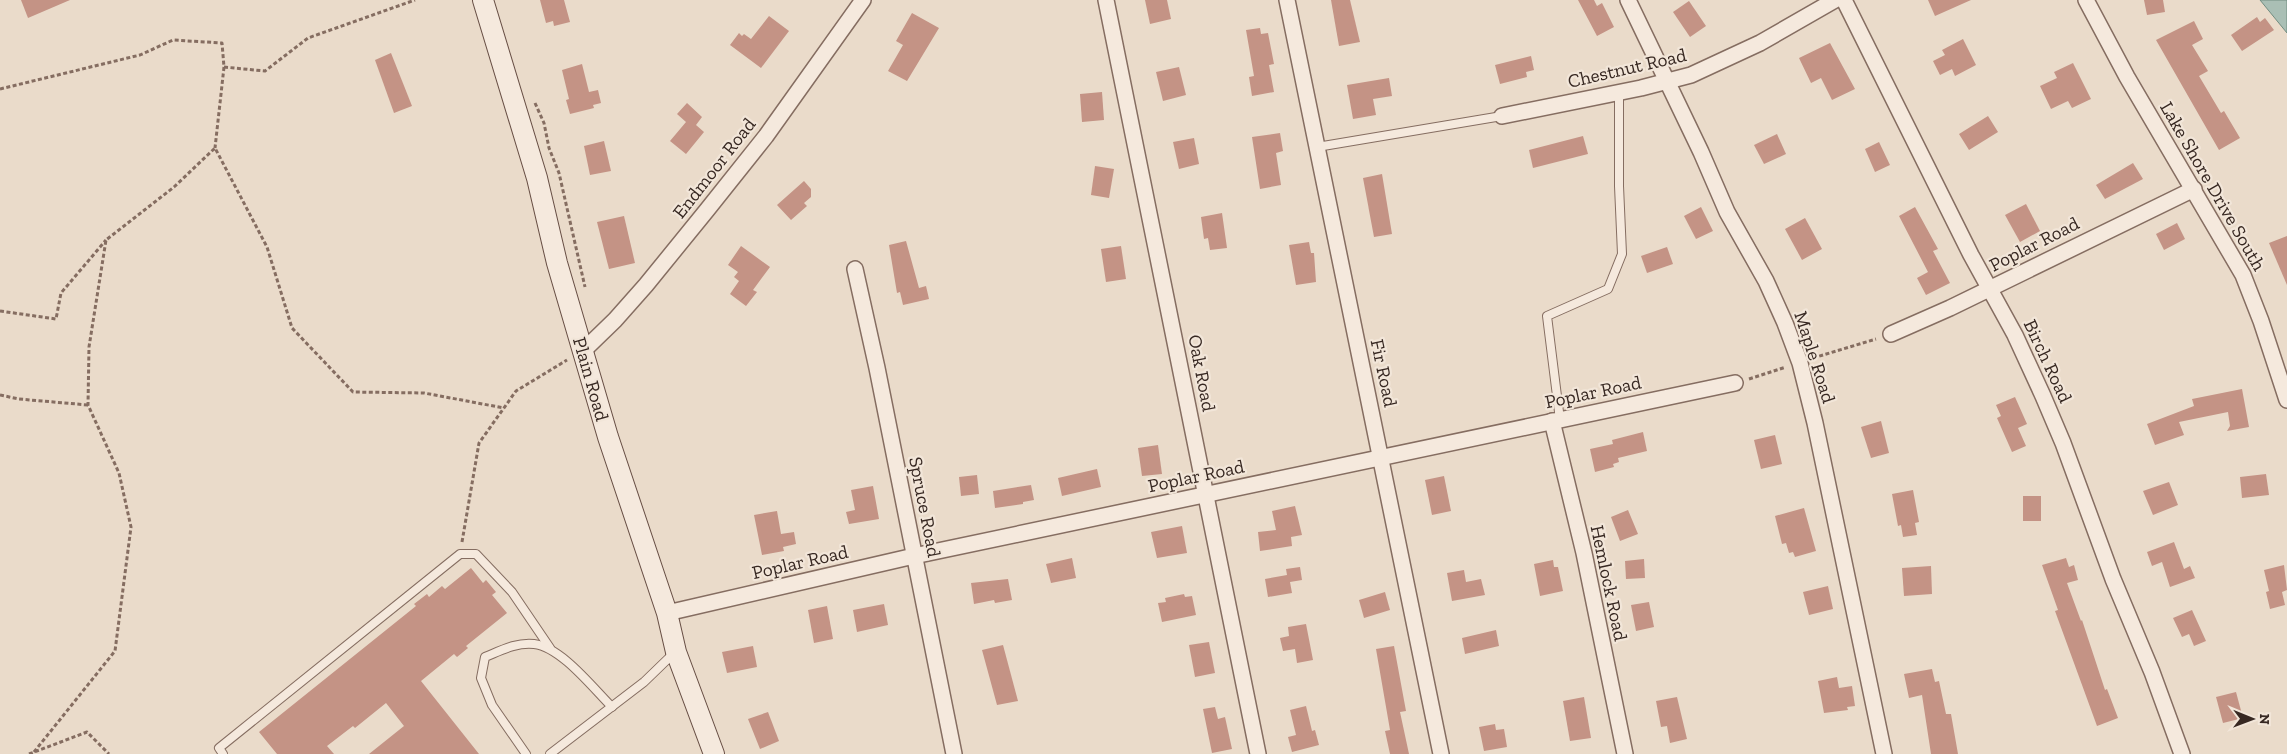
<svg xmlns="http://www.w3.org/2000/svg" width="2287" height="754" font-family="'Zilla Slab',serif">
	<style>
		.water { fill: #aabfb5; stroke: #728d81 }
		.building { fill: #c49385 }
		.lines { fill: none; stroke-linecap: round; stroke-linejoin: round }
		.service-casing { stroke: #856d61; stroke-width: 10 }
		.minor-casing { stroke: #856d61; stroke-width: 18 }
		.secondary-casing { stroke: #674e44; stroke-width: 22 }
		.path { stroke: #856d61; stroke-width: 3; stroke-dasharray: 4 2.5; stroke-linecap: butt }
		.service { stroke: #f5e9dd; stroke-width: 8 }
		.minor { stroke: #f5e9dd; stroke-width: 15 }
		.secondary { stroke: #f5e9dd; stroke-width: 20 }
		.labels { text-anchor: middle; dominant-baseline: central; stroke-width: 4.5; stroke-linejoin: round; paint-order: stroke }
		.street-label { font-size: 19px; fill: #372822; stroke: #f2e6d9 }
	</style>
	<rect width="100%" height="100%" fill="#eadbca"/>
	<!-- water -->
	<polygon class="water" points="2260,0 2287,0 2287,33"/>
	<!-- building -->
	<g class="building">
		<polygon points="21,0 70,0 28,18"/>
		<polygon points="540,0 564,0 570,22 554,26 553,21 546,23"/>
		<polygon points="1145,0 1167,0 1171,19 1150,24"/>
		<polygon points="1331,0 1350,0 1360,42 1339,46"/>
		<polygon points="1578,0 1594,0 1597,6 1602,3 1614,27 1597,36"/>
		<polygon points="1928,0 1971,0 1935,16"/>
		<polygon points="2144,0 2163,0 2165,12 2147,15"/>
		<polygon points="1689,1 1706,26 1690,37 1673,12"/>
		<polygon points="912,13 939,28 907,81 888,71 903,45 896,41"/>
		<polygon points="769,16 789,31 761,68 730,45 739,33 742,36 744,34 751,39"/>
		<polygon points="2257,17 2260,22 2265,18 2274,30 2242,51 2231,35"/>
		<polygon points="2194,21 2203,39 2192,45 2208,71 2199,76 2221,113 2224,111 2240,138 2219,150 2156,40"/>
		<polygon points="1260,28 1261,34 1268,33 1274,64 1269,65 1274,92 1252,96 1249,77 1254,76 1246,30"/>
		<polygon points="1963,39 1976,65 1955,76 1952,69 1940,75 1933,61 1945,55 1942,50"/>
		<polygon points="1830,43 1855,89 1832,100 1821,78 1811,83 1799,58"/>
		<polygon points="391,53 412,106 394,113 375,60"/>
		<polygon points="1531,56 1534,70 1526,72 1527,77 1500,84 1495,65"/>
		<polygon points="2073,63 2091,99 2072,108 2068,101 2051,109 2040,86 2057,78 2054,72"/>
		<polygon points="582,64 589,92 598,90 601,103 593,105 594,108 570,114 566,100 569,99 562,70"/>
		<polygon points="1179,67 1186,95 1163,101 1156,72"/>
		<polygon points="1389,78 1392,96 1373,99 1376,115 1353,119 1347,85"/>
		<polygon points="1102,92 1104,120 1082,122 1080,94"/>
		<polygon points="687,103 702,117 696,125 704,132 686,154 670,141 686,122 677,114"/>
		<polygon points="1988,116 1998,132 1969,150 1959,134"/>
		<polygon points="1280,133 1283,151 1276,153 1281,185 1260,189 1252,137"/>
		<polygon points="1777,134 1786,154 1764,164 1754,145"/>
		<polygon points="1583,136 1588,154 1533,168 1529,150"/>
		<polygon points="1194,138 1199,164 1179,169 1173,142"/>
		<polygon points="604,141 611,171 590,175 584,146"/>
		<polygon points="1879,142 1890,165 1875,172 1865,149"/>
		<polygon points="2133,163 2143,179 2105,199 2096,185"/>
		<polygon points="1095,166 1114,169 1109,198 1091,195"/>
		<polygon points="1382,174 1392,234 1374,237 1363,178"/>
		<polygon points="804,181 811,189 811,197 804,203 807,206 791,220 777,205"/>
		<polygon points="2026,204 2040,231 2020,242 2005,215"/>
		<polygon points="1701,207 1713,231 1696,239 1684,216"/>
		<polygon points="1915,207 1938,249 1933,251 1950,283 1926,295 1917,278 1928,272 1899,216"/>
		<polygon points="1222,213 1227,248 1210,250 1208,238 1204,239 1201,217"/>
		<polygon points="624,216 635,263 609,269 597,222"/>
		<polygon points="1805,218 1822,249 1802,260 1785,229"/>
		<polygon points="2177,223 2185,239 2164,250 2156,234"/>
		<polygon points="2287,236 2287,285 2269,243"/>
		<polygon points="906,241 919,288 926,286 929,299 903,305 900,292 897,293 889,245"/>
		<polygon points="1309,242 1311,253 1314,253 1316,282 1296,285 1289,245"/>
		<polygon points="741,246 770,267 753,290 757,292 746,306 730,294 739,281 734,277 738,272 728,265"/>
		<polygon points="1121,246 1126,279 1106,282 1101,249"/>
		<polygon points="1667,247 1673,264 1647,273 1641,256"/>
		<polygon points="2242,389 2249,427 2227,431 2230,426 2228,412 2179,422 2184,435 2155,445 2147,424 2194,406 2192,399"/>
		<polygon points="2015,397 2027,424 2018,428 2026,446 2012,452 1997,418 2001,416 1996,405"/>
		<polygon points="1881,421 1889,453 1871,458 1861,427"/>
		<polygon points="1643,432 1647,451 1618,458 1619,462 1613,464 1614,467 1595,472 1590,449 1613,444 1612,440"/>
		<polygon points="1775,435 1782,464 1761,469 1754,440"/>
		<polygon points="1158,445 1162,474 1142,476 1138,448"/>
		<polygon points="1097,469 1101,487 1062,496 1058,478"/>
		<polygon points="2266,474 2269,495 2242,498 2240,477"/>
		<polygon points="977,475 979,494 961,496 959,477"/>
		<polygon points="1444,476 1451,511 1432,515 1425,480"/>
		<polygon points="2169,482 2178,505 2153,515 2143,491"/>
		<polygon points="1031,485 1034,500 1023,502 1023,504 995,508 993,491"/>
		<polygon points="873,486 879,519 849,524 846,512 855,510 851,490"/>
		<polygon points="1913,490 1919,522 1915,523 1917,535 1903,537 1901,525 1898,526 1892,494"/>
		<rect x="2023" y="496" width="18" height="25"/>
		<polygon points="1295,506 1302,535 1291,537 1292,546 1260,551 1258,532 1276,530 1272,511"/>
		<polygon points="1804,508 1816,551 1795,557 1793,552 1789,553 1786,543 1782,544 1775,516"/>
		<polygon points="1628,510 1638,534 1620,541 1611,517"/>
		<polygon points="777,511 781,534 794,532 796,544 783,547 784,551 762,555 754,515"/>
		<polygon points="1182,526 1187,553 1157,558 1151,532"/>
		<polygon points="2174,542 2184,569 2190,566 2195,578 2170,587 2162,562 2152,566 2147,552"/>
		<polygon points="1072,558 1076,578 1051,583 1046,564"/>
		<polygon points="2066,558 2069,567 2074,565 2078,580 2067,583 2081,621 2082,620 2105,690 2107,689 2118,718 2097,726 2055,611 2058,610 2042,565"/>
		<polygon points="1644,559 1645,578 1626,579 1625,561"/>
		<polygon points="1553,560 1554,567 1558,567 1563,591 1540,596 1534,564"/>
		<polygon points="2284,565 2287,590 2282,592 2285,605 2270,609 2266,592 2269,591 2264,570"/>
		<polygon points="1931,566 1932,594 1904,596 1902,568"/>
		<polygon points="1300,567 1302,580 1290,582 1292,593 1268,597 1265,579 1287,575 1286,569"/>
		<polygon points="471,568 483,583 486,580 496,592 492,595 507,613 466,646 468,648 457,657 454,654 421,681 479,754 369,754 404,726 386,703 355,728 353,726 327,746 334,754 277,754 259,732 416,606 414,604 427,594 429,597 442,586 445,589"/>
		<polygon points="1464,570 1466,582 1481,579 1485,595 1452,601 1447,573"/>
		<polygon points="1008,579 1012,600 995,603 994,600 974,604 971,583"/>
		<polygon points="1828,586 1833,609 1809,615 1803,592"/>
		<polygon points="1385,592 1390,610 1364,618 1359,600"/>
		<polygon points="1184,594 1185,597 1192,596 1196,615 1162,622 1158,603 1166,602 1165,598"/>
		<polygon points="1649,602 1654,627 1636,631 1631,605"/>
		<polygon points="884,604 888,625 857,632 853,610"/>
		<polygon points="827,606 833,639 814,643 808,610"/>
		<polygon points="2192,610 2206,641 2194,646 2189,634 2182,637 2173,618"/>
		<polygon points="1306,624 1313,660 1297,663 1295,649 1283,651 1280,638 1289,636 1288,627"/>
		<polygon points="1496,630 1499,646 1465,654 1462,638"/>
		<polygon points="1209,642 1215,673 1195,677 1189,645"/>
		<polygon points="1003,645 1018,701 997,705 982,650"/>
		<polygon points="753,646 757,667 727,673 722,652"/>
		<polygon points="1394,646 1406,711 1400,712 1409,754 1390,754 1385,731 1390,730 1376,649"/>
		<polygon points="1932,669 1935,682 1939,681 1946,714 1951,714 1958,754 1931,754 1922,695 1909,698 1904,674"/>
		<polygon points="1837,677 1839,688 1852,686 1855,706 1847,707 1848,710 1824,713 1818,681"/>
		<polygon points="2236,692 2243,718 2223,723 2216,697"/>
		<polygon points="1584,697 1591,738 1570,741 1563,701"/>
		<polygon points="1677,697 1687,739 1670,743 1667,726 1661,727 1656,701"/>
		<polygon points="1306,706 1312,731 1315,730 1319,745 1292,752 1288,737 1296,735 1290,710"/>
		<polygon points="1215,707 1218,719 1225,717 1232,749 1212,753 1203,709"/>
		<polygon points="768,712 779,741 760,749 748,719"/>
		<polygon points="1495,724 1496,730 1504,729 1507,747 1484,751 1479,727"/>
	</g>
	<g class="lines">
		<defs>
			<g id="service">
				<polyline points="1317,147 1502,116"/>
				<polyline points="1560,420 1547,316 1608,289 1622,254 1619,186 1619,93"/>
				<polyline points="223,754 219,748 460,554 476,554 512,592 550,648"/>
				<path d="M526,754L492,705L481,678L485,657C500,651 516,642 534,644C561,647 592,687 612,707"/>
				<polyline points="550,754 644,682 674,653"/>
			</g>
			<g id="minor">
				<polyline points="1106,0 1258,754"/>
				<polyline points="1287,0 1441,754"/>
				<polyline points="1628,0 1701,152 1727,212 1766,281 1785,323 1800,363 1815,423 1884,754"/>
				<polyline points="1844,0 1971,255 2015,335 2043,396 2063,443 2113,579 2152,672 2182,754"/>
				<polyline points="2086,0 2127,77 2243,275 2261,321 2287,400"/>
				<polyline points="1502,116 1641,88 1691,75 1760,43 1835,0"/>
				<polyline points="855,269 877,368 954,754"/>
				<polyline points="1891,334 1950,308 2194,189"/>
				<polyline points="583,351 615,320 646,285 707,210 766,136 863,0"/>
				<polyline points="1552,421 1584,553 1625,754"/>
				<polyline points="667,613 914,556 1735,383"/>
			</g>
			<polyline id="secondary" points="483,0 537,178 557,263 608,437 667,613 676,652 714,754"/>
		</defs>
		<!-- service casing -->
		<use href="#service" class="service-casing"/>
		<!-- minor casing -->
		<use href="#minor" class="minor-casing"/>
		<!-- secondary casing -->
		<use href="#secondary" class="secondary-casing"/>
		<!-- path -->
		<g class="path">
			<polyline points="224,67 265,71 308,38 415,0"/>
			<polyline points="0,89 140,55 173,40 222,43 224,67 215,148"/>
			<polyline points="535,103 544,123 549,148 559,173 585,287"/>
			<polyline points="0,311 56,319 61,293 106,240"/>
			<polyline points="1813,358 1876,339"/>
			<polyline points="1749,379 1786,367"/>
			<polyline points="0,395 19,399 88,405"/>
			<polyline points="462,542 479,443 516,391 567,360"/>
			<polyline points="34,752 115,651 131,527 119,473 88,405 89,347 106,240 174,187 215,148 267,247 292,328 353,392 424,393 504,408"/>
			<polyline points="29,754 87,732 109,754"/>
		</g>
		<!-- service -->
		<use href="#service" class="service"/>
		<!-- minor -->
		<use href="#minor" class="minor"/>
		<!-- secondary -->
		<use href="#secondary" class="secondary"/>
	</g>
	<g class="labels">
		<!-- street labels -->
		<g class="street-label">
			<text transform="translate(1627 68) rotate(-13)">Chestnut Road</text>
			<text transform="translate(714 168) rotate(-52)">Endmoor Road</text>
			<text transform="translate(2213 186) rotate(60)">Lake Shore Drive South</text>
			<text transform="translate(2034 244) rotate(-27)">Poplar Road</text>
			<text transform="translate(1815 357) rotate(72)">Maple Road</text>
			<text transform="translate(2048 361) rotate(65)">Birch Road</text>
			<text transform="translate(1202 373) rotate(79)">Oak Road</text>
			<text transform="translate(1384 373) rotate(78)">Fir Road</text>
			<text transform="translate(591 379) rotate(74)">Plain Road</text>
			<text transform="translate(1593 392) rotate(-12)">Poplar Road</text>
			<text transform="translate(1196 476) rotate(-12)">Poplar Road</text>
			<text transform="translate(925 507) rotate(79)">Spruce Road</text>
			<text transform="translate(800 562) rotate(-13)">Poplar Road</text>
			<text transform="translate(1609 583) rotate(78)">Hemlock Road</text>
		</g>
	</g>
	<!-- north arrow -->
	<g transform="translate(2252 719) rotate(91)" stroke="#f2e6d9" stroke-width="4" paint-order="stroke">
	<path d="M0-4L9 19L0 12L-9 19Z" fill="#372822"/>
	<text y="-8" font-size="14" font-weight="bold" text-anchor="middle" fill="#372822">N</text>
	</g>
</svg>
